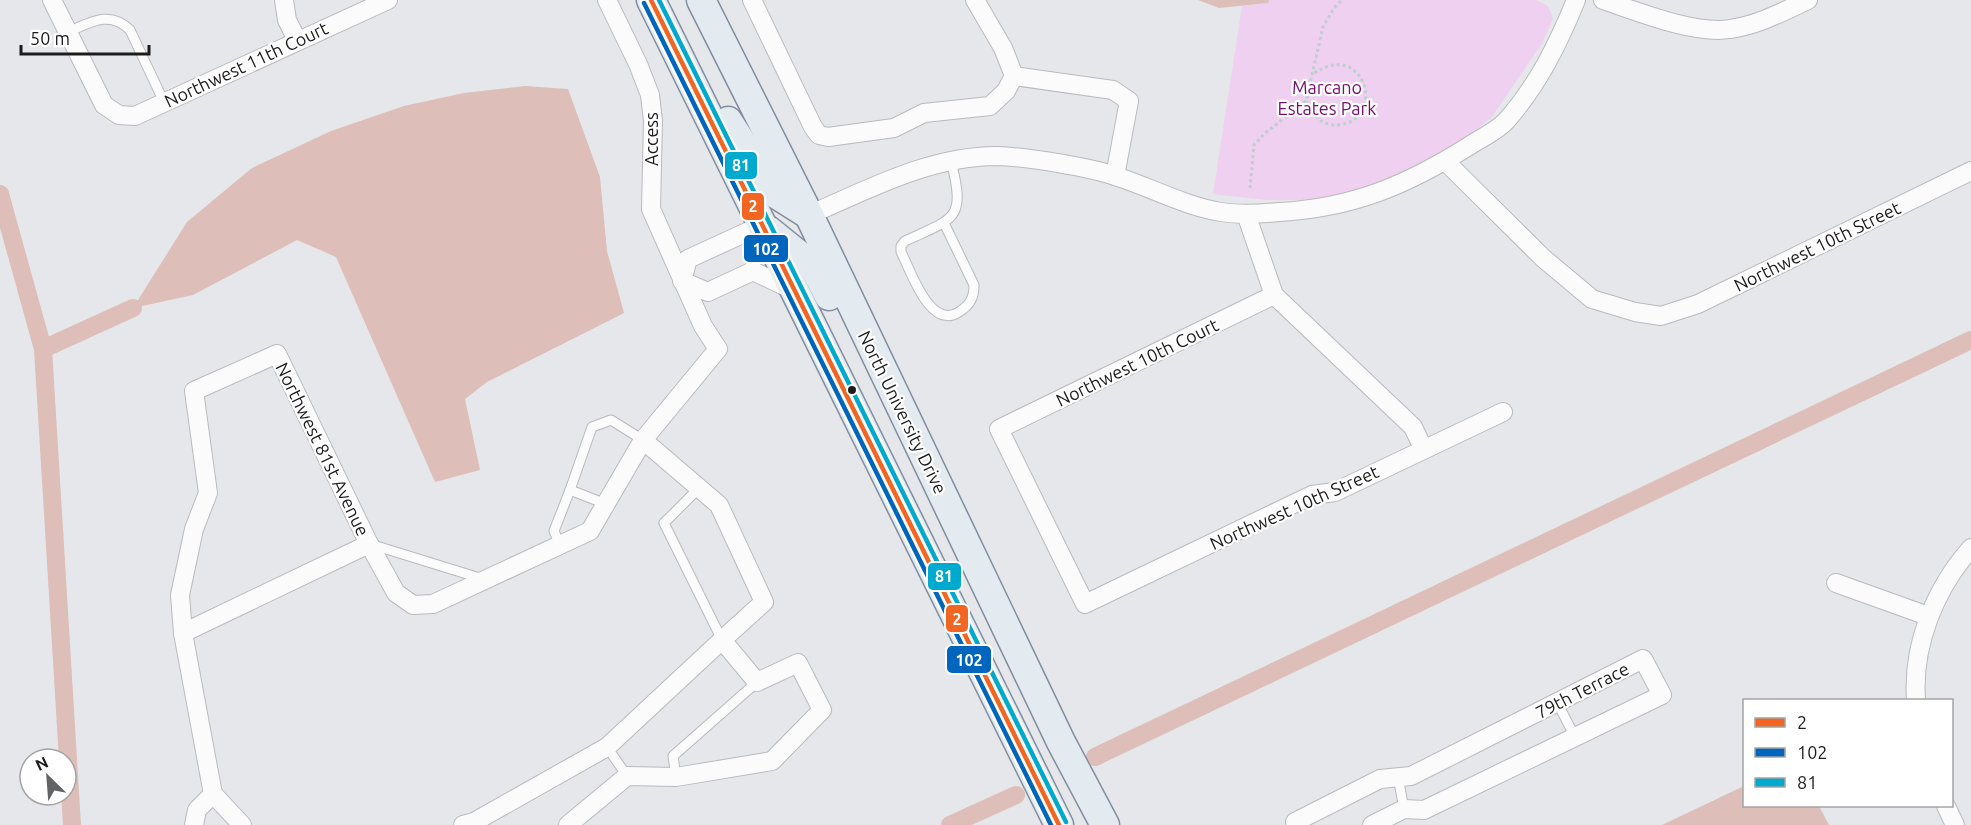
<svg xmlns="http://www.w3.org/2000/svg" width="1971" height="825" font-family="Ubuntu,sans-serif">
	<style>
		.park { fill: #efd0f0 }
		.water { fill: #ddbeb8 }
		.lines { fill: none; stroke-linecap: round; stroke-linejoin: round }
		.canal { stroke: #ddbeb8; stroke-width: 18 }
		.lane-casing { stroke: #bababc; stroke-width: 11 }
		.street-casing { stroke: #bababc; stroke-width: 20 }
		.primary-casing { stroke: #828da0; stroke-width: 31 }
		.path { stroke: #becdce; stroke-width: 3; stroke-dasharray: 3 3; stroke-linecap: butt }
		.lane { stroke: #fbfbfc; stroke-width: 9 }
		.street { stroke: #fbfbfc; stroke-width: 18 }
		.primary { stroke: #e3eaf0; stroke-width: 28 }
		.bus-1-casing { stroke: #fff; stroke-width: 9 }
		.bus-2-casing { stroke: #fff; stroke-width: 9 }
		.bus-3-casing { stroke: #fff; stroke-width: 9 }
		.bus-1 { stroke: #f26522; stroke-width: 4.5 }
		.bus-2 { stroke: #0065bd; stroke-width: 4.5 }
		.bus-3 { stroke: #00a9ce; stroke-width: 4.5 }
		.bus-dot { fill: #1c1c1c; stroke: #fff; stroke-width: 2 }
		.labels { text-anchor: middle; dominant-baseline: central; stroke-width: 4.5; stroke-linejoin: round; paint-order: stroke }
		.street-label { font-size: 18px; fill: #1c1c1c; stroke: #fff }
		.park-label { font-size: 18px; fill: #770d71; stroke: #fff }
		.line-badge { stroke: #fff; stroke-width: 2 }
		.badge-label { font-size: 16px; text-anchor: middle; font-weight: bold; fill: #fff }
	</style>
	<rect width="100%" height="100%" fill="#e5e7ea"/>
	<!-- park -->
	<polygon class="park" points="1269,0 1536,0 1548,6 1553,19 1541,45 1491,118 1428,167 1331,200 1265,200 1213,194 1242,6 1268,3"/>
	<!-- water -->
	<g class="water">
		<polygon points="1198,0 1269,0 1268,3 1219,8"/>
		<polygon points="525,86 568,89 600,177 607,251 624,313 487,382 465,399 480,470 435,482 336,257 297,240 193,295 133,308 187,222 252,168 331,131 404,106 464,93"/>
		<polygon points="1744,786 1744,806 1819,806 1829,825 1662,825"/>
	</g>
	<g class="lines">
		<!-- canal -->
		<g class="canal">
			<polyline points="0,194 43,349 72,825"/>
			<polyline points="43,349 133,308"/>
			<polyline points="1095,757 1971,340"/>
			<polyline points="950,825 1016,795"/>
		</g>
		<defs>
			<g id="lane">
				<path d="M68,32C91,22 110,10 130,30L164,102"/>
				<path d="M944,223L974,285C974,298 970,305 959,312C930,331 911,271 901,252V246L905,241C955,218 966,220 951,161"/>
				<polyline points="699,488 664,523 722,640"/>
				<polyline points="570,490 592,427 611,420 643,440"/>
				<polyline points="370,544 483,579"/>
				<polyline points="560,545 554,531 570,490 606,504"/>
				<polyline points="1557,702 1575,737"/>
				<polyline points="607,747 627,776"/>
				<polyline points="676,777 673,756 757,682"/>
				<polyline points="1398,777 1404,809"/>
			</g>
			<g id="street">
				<polyline points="52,0 104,105 119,115 135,116 388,0"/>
				<polyline points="284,0 287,20 297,40"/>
				<polyline points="752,0 813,127 819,135 828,137 894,128 924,113 990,106 1006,91 1014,76"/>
				<polyline points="975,0 1003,48 1014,76"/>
				<path d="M1603,0C1636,11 1695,35 1730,29C1758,25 1782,12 1808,0"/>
				<polyline points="1014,76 1113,90 1129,101 1115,176"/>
				<polyline points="1445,161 1543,258 1592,299 1635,312 1661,316 1698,304 1971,171"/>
				<polyline points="1246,214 1274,295 1413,427 1423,448"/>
				<path d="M809,215C869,189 930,156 997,156C1026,157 1091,167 1118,177C1152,188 1185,206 1221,212C1240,215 1259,214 1279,212C1353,208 1407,185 1469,146C1481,138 1497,131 1506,121C1538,85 1558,44 1576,0"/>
				<polyline points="762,225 688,259 682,281 708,292 753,271 795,291"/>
				<polyline points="1274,295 999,429 1085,604 1312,495 1335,492 1503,412"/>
				<polyline points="1836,583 1928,616"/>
				<polyline points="183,633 369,544 396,593 413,605 433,604 590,531 643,440 718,349 703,326 651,209 653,121 650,95 638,64 607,0"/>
				<path d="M1916,700C1912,645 1935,589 1971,548"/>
				<polyline points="213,794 242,825"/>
				<polyline points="1946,806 1955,825"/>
				<polyline points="194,825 197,810 213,794 183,633 180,595 194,529 208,493 194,391 277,354 369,544"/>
				<polyline points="463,825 474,822 607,747 722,640"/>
				<polyline points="568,825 627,776 676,777 772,761 822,710 798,663 757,682 722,640 764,602 719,505 643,440"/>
				<polyline points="1296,825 1295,822 1380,779 1411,776 1643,659 1662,695 1424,810 1404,809 1372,825"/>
			</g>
			<g id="primary">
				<polyline points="651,0 1059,825"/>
				<polyline points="701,0 809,215 1061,742 1105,825"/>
				<polyline points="728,121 774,193 809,215"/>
				<polyline points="768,230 814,267 829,296"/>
			</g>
		</defs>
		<!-- lane casing -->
		<use href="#lane" class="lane-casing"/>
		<!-- street casing -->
		<use href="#street" class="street-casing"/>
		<!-- primary casing -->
		<use href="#primary" class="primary-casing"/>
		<!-- path -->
		<g class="path">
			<path d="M1306,101C1312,114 1320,125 1336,125C1389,123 1365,37 1313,74"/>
			<polyline points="1250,188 1254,145 1264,134 1306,101 1323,27 1334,8 1342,0"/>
		</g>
		<!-- lane -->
		<use href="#lane" class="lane"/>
		<!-- street -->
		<use href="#street" class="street"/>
		<!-- primary -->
		<use href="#primary" class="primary"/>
		<defs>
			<polyline id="bus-1" points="651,0 1059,825"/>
			<polyline id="bus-2" points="644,3 1051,825"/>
			<polyline id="bus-3" points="659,0 1066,822"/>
		</defs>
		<!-- bus-1 casing -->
		<use href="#bus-1" class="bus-1-casing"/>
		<!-- bus-2 casing -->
		<use href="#bus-2" class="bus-2-casing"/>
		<!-- bus-3 casing -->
		<use href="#bus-3" class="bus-3-casing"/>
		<!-- bus-1 -->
		<use href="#bus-1" class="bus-1"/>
		<!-- bus-2 -->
		<use href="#bus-2" class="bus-2"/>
		<!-- bus-3 -->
		<use href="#bus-3" class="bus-3"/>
	</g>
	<!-- markers -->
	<circle class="bus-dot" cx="852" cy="390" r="5"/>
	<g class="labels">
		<!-- street labels -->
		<g class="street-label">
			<text transform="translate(246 64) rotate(-25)">Northwest 11th Court</text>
			<text transform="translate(651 139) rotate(-90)">Access</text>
			<text transform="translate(1817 246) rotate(-26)">Northwest 10th Street</text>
			<text transform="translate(1137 362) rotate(-26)">Northwest 10th Court</text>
			<text transform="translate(903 412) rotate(64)">North University Drive</text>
			<text transform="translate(323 449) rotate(64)">Northwest 81st Avenue</text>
			<text transform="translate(1294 507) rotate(-24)">Northwest 10th Street</text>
			<text transform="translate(1582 690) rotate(-27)">79th Terrace</text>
		</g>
		<!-- park labels -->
		<g class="park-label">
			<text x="1327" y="87">Marcano<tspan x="1327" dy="21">Estates Park</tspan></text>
		</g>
	</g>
	<g class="line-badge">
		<rect x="724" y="151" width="34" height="29" rx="6" fill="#00a9ce"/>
		<rect x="741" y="192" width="24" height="29" rx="6" fill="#f26522"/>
		<rect x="743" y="234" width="46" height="29" rx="6" fill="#0065bd"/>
		<rect x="927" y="562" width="35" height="29" rx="6" fill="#00a9ce"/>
		<rect x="945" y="604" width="24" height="29" rx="6" fill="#f26522"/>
		<rect x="946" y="645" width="46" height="29" rx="6" fill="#0065bd"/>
	</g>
	<g class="badge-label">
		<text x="741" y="171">81</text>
		<text x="753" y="212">2</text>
		<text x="766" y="255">102</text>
		<text x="944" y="582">81</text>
		<text x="957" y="625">2</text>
		<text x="969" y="666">102</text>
	</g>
	<!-- legend -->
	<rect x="1743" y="699" width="210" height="108" fill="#ffffff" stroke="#a4a4a4" stroke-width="1.5"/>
	<rect x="1755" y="718" width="30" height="9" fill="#f26522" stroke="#a4a4a4" stroke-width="1.5"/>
	<text x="1797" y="729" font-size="18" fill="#1c1c1c">2</text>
	<rect x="1755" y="748" width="30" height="9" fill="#0065bd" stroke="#a4a4a4" stroke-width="1.5"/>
	<text x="1797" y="759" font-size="18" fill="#1c1c1c">102</text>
	<rect x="1755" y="778" width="30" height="9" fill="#00a9ce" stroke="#a4a4a4" stroke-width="1.5"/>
	<text x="1797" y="789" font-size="18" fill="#1c1c1c">81</text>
	<!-- north arrow -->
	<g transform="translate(48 777) rotate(335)"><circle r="28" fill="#ffffff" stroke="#a4a4a4" stroke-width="1.5"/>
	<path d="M0-4.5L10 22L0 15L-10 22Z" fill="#626364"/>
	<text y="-9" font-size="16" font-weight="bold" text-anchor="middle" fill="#1c1c1c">N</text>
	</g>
	<!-- scale -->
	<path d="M21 45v9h128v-9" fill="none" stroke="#1c1c1c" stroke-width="3"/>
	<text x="30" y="45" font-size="18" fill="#1c1c1c" stroke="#ffffff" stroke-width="4.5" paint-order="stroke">50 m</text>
</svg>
